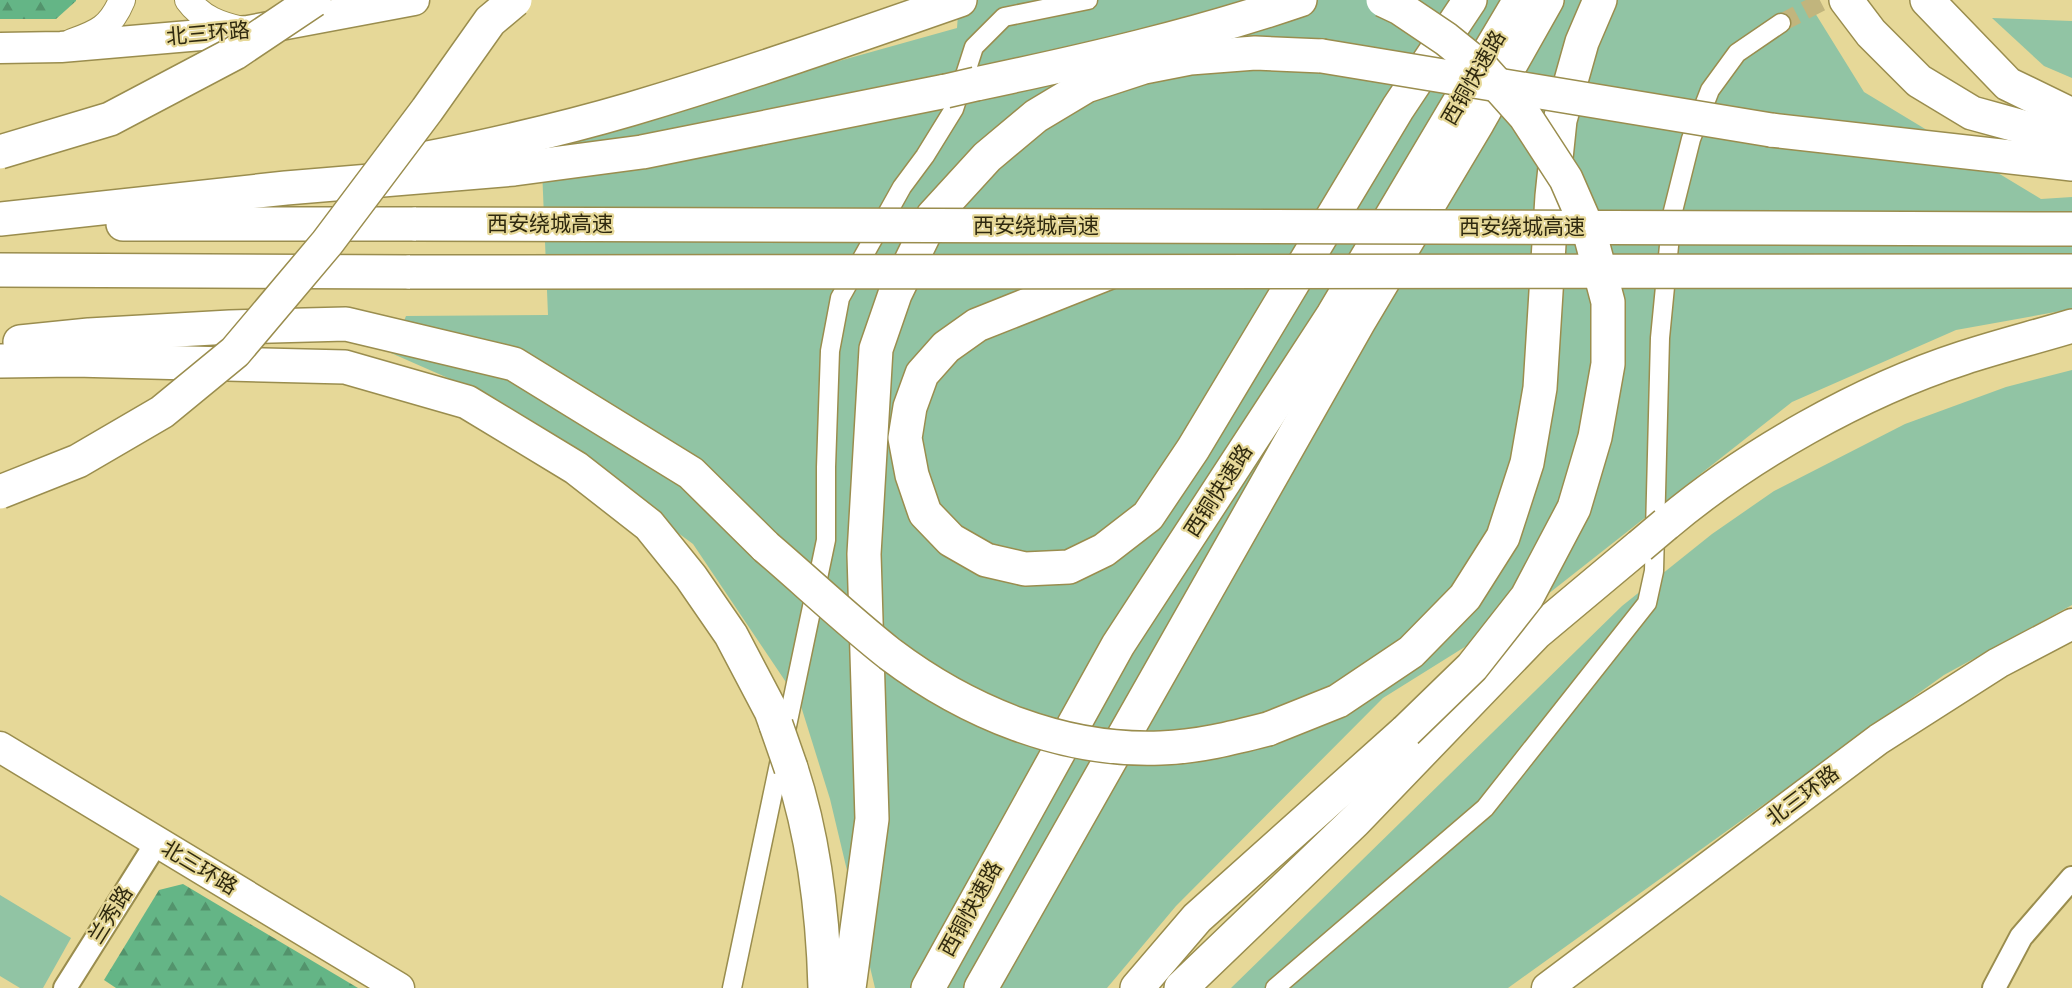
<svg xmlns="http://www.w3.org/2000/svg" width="2072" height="988" font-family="'Alegreya Sans','Noto Sans SC',sans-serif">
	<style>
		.grass { fill: #91c4a4 }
		.forest { fill: url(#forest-firs) }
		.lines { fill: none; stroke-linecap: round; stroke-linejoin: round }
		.minor-tunnel { stroke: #c1b57d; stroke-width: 18; stroke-dasharray: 18 9; stroke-linecap: butt }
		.minor-casing { stroke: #9a8d4e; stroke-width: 21 }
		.tertiary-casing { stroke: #9a8d4e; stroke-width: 26 }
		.secondary-casing { stroke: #9a8d4e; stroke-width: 28 }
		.trunk-casing { stroke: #9a8d4e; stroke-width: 33 }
		.motorway-casing { stroke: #9a8d4e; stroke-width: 36 }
		.minor { stroke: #fff; stroke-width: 18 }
		.tertiary { stroke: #fff; stroke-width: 22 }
		.secondary { stroke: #fff; stroke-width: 26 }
		.trunk { stroke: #fff; stroke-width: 30 }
		.motorway { stroke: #fff; stroke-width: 33 }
		.motorway-bridge-casing { stroke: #9a8d4e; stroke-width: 36; stroke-linecap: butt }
		.motorway-bridge { stroke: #fff; stroke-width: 33 }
		.labels { text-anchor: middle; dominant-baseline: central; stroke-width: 4.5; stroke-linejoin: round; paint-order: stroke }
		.street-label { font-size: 21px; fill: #2f290f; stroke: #e6d898 }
	</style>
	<defs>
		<pattern id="forest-firs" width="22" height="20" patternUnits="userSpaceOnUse" patternTransform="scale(1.5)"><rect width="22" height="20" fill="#64b586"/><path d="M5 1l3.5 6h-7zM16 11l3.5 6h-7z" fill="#53936c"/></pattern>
	</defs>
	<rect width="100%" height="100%" fill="#e6d898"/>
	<!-- grass -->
	<g class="grass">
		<polygon points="959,0 1807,0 1864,92 2041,199 2072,197 2072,309 1956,330 1792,402 1543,598 1383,698 1176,906 1107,988 875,988 830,799 800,703 693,544 498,400 391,353 406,316 548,315 541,144 957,28"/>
		<polygon points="1992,18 2072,21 2072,78 2044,66"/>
		<polygon points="2072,370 2072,605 1944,675 1508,988 1231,988 1622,606 1712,534 1774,491 1905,424 2006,387"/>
		<polygon points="0,895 71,938 43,988 20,988 0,976"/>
	</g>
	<!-- forest -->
	<g class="forest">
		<polygon points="0,0 76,0 76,1 56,19 0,19"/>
		<polygon points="183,884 358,988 116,988 104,980 159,890"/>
	</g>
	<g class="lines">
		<!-- minor-tunnel -->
		<polyline class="minor-tunnel" points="1781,23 1825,0"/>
		<defs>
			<g id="minor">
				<polyline points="732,988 826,540 826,467 830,351 840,298 902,187 925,156 954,109 974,47 1004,17 1088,0"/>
				<polyline points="1275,988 1485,808 1647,603 1654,571 1660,338 1672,215 1691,139 1710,90 1737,53 1781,23"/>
			</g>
			<g id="tertiary">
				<polyline points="65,988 157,842"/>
				<polyline points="1994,988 2021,937 2072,878"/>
			</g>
			<g id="secondary">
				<path d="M188,0C202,19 220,25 242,30"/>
				<path d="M72,42C98,33 111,27 122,0"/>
			</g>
			<g id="trunk">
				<polyline points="0,48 61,47 248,31 414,0"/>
				<polyline points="0,747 399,988"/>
				<polyline points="1547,988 1879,739 1998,663 2072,624"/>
			</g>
			<g id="motorway">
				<polyline points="1846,0 1871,33 1919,81 1972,113 2045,133 2072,136"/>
				<polyline points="1927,0 2008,84 2072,115"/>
				<path d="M976,84C1085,61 1194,36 1300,0"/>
				<polyline points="1771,130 2072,164"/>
				<path d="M423,159C493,145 563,129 631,109C742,76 851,38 960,0"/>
				<polyline points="0,219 286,188 514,169 642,152 946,91"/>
				<polyline points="123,224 416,224"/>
				<polyline points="0,270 410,272"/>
				<polyline points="1108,273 977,325 946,347 922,374 910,407 905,438 912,475 925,513 951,540 986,560 1025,569 1069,567 1104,550 1148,516 1193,449 1398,108 1470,0"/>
				<polyline points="20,342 89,335 230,327 346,324 514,364 691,473 766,547"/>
				<polyline points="0,361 75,360 345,367 467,402 576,468 649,525 691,577 731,635 771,711 776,725"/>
				<path d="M1666,524C1748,455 1861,391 1963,358C1999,346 2036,337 2072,326"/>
				<polyline points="1268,729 1338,701 1411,652 1465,597 1503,537 1527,463 1540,388 1552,196 1560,120 1582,42 1600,0"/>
				<path d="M791,768C814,838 823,914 825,988"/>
				<polyline points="849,988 872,819 864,554 876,349 895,294 933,216 987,157 1036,116 1086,86 1144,67 1190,58 1255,53 1322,56"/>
				<polyline points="928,988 1118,645 1333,315 1520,0"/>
				<polyline points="981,988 1358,323 1478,122 1547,0"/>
				<polyline points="1137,988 1197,918 1406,731"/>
				<polyline points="1181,988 1355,821 1536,633 1640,546"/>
			</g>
		</defs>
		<!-- minor casing -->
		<use href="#minor" class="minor-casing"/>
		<!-- tertiary casing -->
		<use href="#tertiary" class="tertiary-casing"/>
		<!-- secondary casing -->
		<use href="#secondary" class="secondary-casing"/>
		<!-- trunk casing -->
		<use href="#trunk" class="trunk-casing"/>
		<!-- motorway casing -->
		<use href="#motorway" class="motorway-casing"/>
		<!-- minor -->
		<use href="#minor" class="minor"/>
		<!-- tertiary -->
		<use href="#tertiary" class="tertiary"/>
		<!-- secondary -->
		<use href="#secondary" class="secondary"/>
		<!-- trunk -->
		<use href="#trunk" class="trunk"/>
		<!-- motorway -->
		<use href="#motorway" class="motorway"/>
		<defs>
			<g id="motorway-bridge">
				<polyline points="1383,0 1400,8 1446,39 1483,69 1525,116 1566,179 1590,234 1608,302 1608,364 1595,437 1574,508 1527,597 1472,667 1406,731"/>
				<polyline points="1322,56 1771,130"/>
				<polyline points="946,91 976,84"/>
				<polyline points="0,152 110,119 235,53 314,0"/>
				<polyline points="416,224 2072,229"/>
				<polyline points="410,272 2072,271"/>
				<polyline points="0,492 78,461 162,412 235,352 327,243 427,110 490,21 515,0"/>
				<polyline points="1640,546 1666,524"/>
				<path d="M766,547C807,582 847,620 890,654C967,712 1063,752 1161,748C1197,747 1233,738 1268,729"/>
				<polyline points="776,725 791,768"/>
			</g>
		</defs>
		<!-- motorway-bridge casing -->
		<use href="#motorway-bridge" class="motorway-bridge-casing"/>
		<!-- motorway-bridge -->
		<use href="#motorway-bridge" class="motorway-bridge"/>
	</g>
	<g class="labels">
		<!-- street labels -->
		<g class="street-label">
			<text transform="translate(208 34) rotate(-5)">北三环路</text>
			<text transform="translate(1474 78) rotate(-60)">西铜快速路</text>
			<text x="550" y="224">西安绕城高速</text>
			<text x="1036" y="226">西安绕城高速</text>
			<text x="1522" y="227">西安绕城高速</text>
			<text transform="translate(1219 491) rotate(-57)">西铜快速路</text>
			<text transform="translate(1803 796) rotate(-37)">北三环路</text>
			<text transform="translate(199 868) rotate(31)">北三环路</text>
			<text transform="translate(971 909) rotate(-61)">西铜快速路</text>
			<text transform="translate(111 915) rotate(-58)">兰秀路</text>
		</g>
	</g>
</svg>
